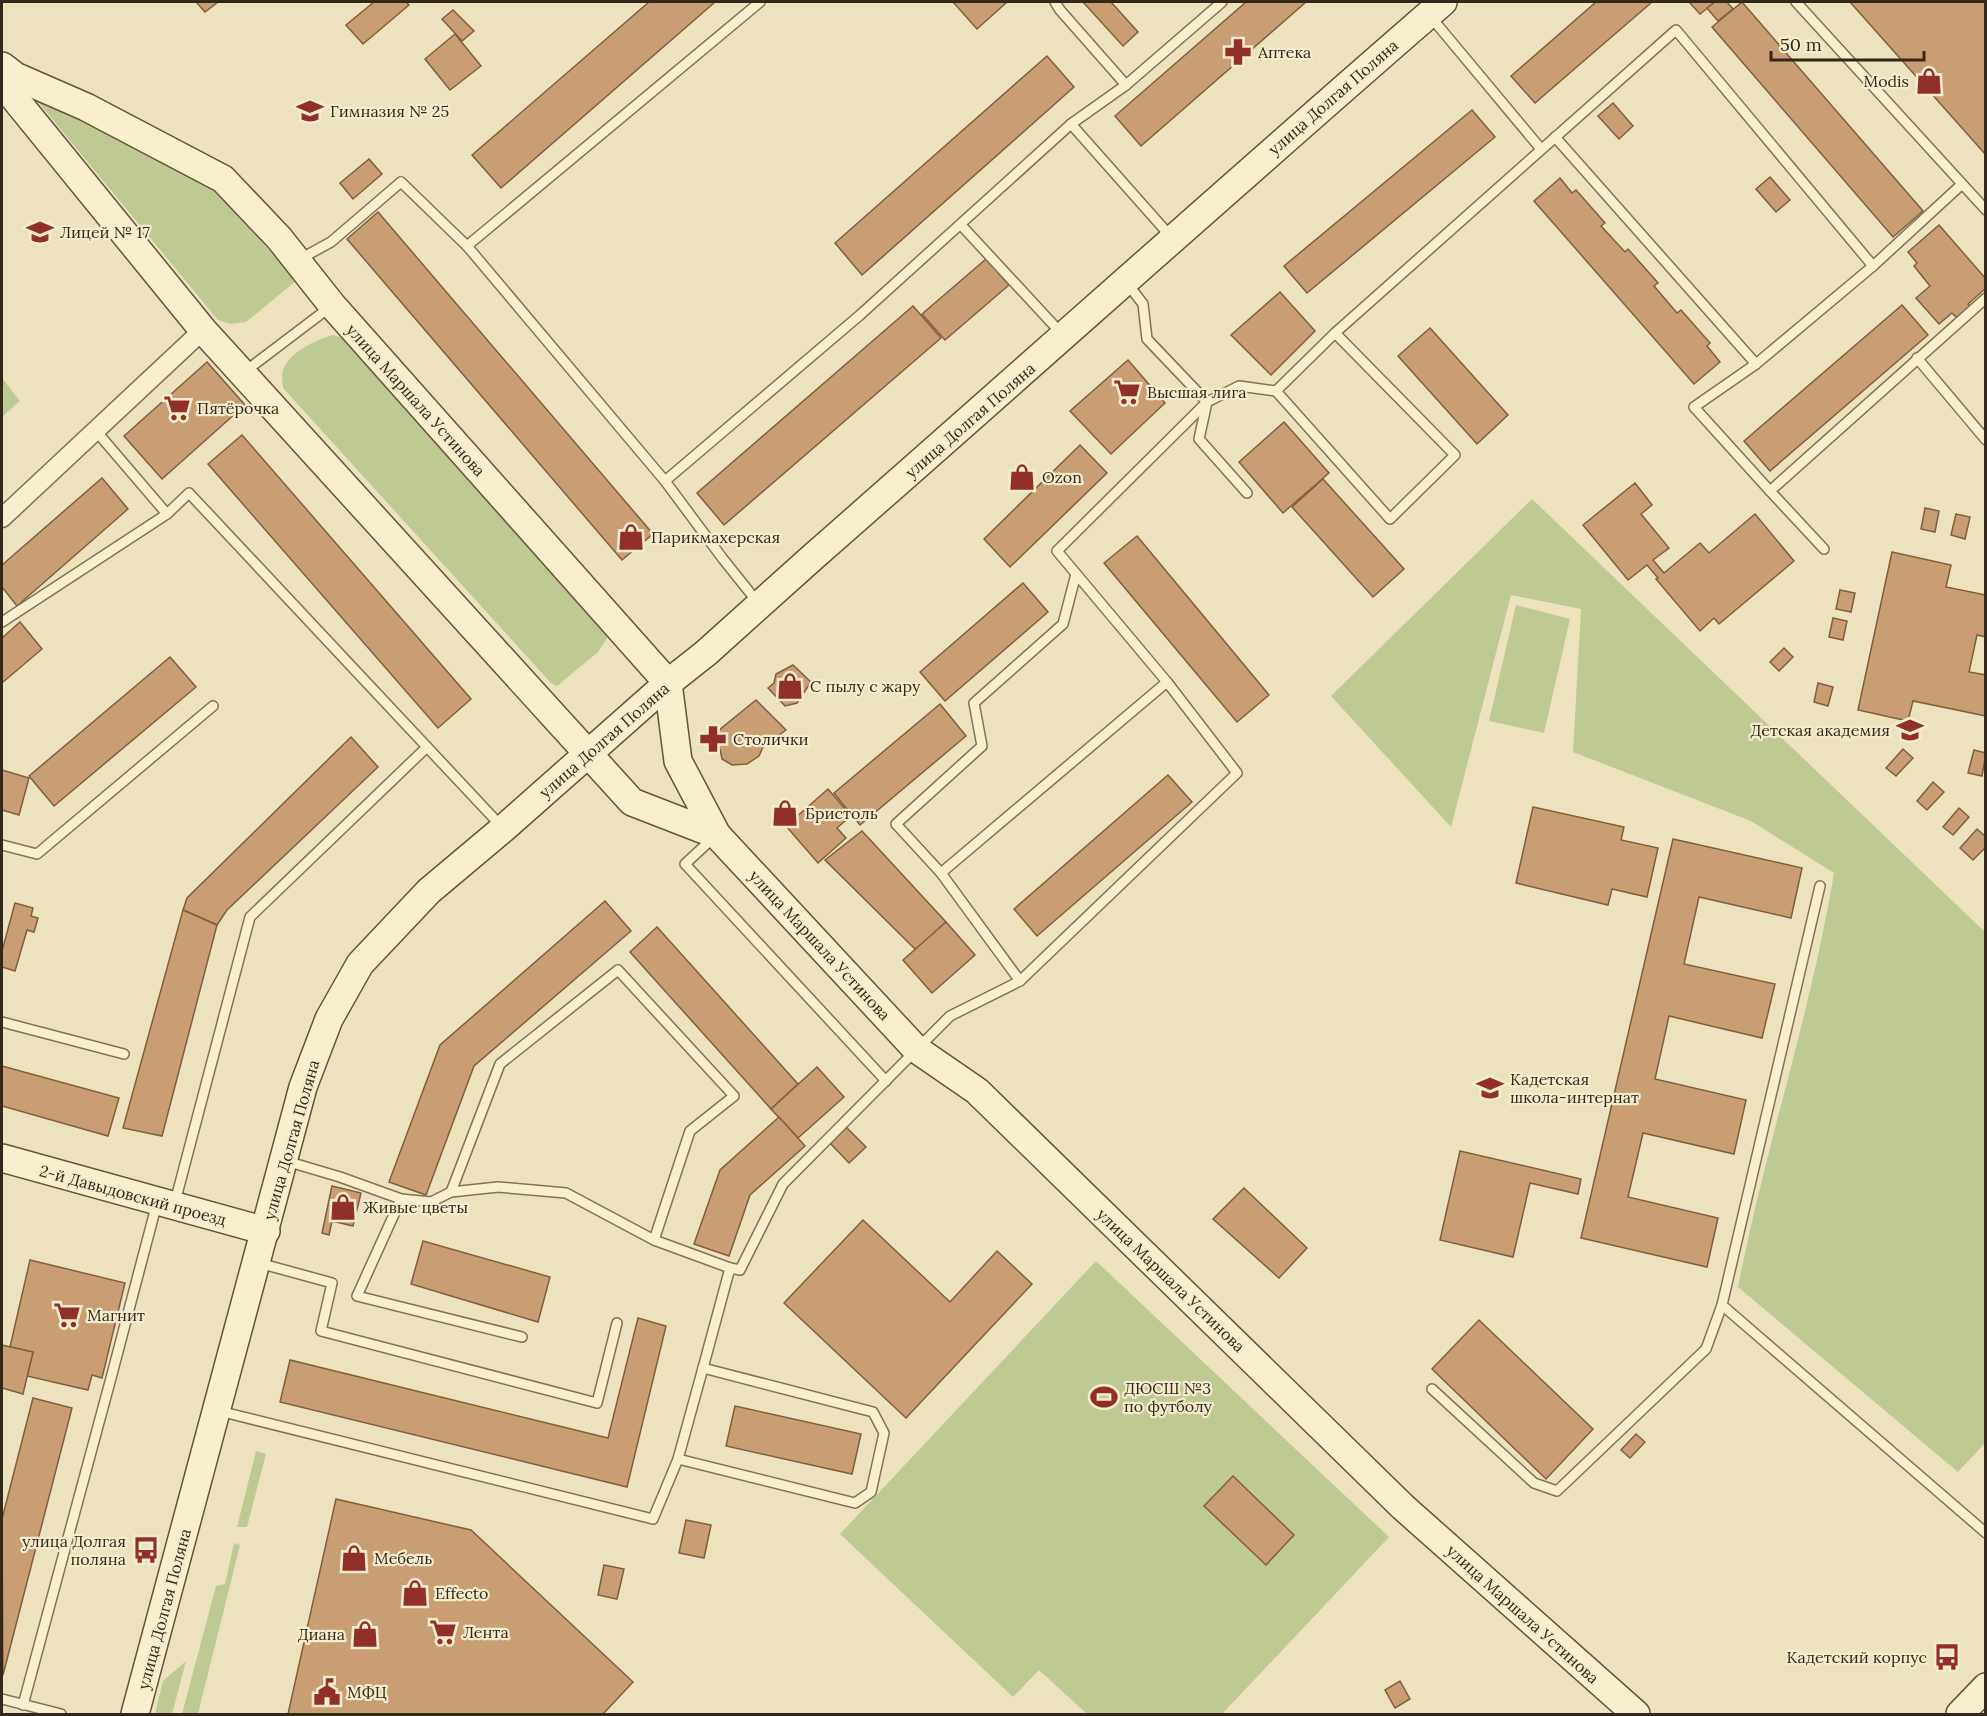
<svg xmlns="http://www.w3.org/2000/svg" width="1987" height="1716" font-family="Lora,serif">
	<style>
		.green { fill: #beca92 }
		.building { fill: #ca9e73; stroke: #825e3d; stroke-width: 1.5 }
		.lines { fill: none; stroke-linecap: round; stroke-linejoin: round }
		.lane-casing { stroke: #837257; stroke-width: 12 }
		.street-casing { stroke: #837257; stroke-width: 21 }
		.secondary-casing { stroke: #65533a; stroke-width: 30 }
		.lane { stroke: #f8efcf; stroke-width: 9 }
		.street { stroke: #f8efcf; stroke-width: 18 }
		.secondary { stroke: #f8efcf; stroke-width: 27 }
		.labels { text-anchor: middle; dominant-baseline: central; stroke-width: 4.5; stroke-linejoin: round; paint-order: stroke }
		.poi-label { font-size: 16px; fill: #33291b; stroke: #f4eccc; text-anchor: start }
		.street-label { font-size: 16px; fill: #33291b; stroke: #f4eccc }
	</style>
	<rect width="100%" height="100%" fill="#ece2bd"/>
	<!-- green -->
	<g class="green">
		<polygon points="34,97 206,178 296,281 246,322 230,324 218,320"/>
		<path d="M333,335L344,338L609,635L598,652L557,686L551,683L283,388C283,383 281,375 283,370C290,351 316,340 333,335Z"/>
		<polygon points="2,378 20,401 2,417"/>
		<path d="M1532,499L1985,932L1986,1442L1958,1472L1738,1287C1765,1148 1811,1013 1834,873L1751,821L1573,752L1581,609L1511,595L1451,827L1331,696Z"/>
		<polygon points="1516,605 1570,619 1544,733 1489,721"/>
		<polygon points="1096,1261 1389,1537 1222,1714 1087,1714 1039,1670 1013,1697 840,1534"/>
		<polygon points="256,1451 266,1454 247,1527 237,1527"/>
		<polygon points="234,1543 240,1545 198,1714 182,1714 216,1586 225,1584"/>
		<polygon points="186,1661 172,1714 155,1714 163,1681"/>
	</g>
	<!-- building -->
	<g class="building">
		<polygon points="196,2 218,2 205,12"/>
		<polygon points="374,2 406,2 409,5 363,44 346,25"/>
		<polygon points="649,2 715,2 501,188 472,155"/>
		<polygon points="953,2 1007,2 977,29"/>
		<polygon points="1083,2 1111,2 1138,32 1123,46"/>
		<polygon points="1246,2 1306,2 1141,146 1115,116"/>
		<polygon points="1596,2 1652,2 1535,103 1511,76"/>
		<polygon points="1689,2 1715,2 1700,14"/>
		<polygon points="1715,2 1727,2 1733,9 1718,21 1707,8"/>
		<polygon points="1742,2 1923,211 1893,237 1712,27"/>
		<polygon points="1850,2 1986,2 1986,155"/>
		<polygon points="453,10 474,31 462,41 442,19"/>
		<polygon points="455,34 481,66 450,90 425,59"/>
		<polygon points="1047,56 1074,87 862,275 835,243"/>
		<polygon points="1613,103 1633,126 1619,139 1598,116"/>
		<polygon points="1472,110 1495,137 1307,293 1284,266"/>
		<polygon points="369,159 382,174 353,199 340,183"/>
		<polygon points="1770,177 1790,200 1776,212 1756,189"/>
		<polygon points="1560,178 1572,193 1576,190 1605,223 1601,226 1625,252 1628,249 1658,283 1654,286 1677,313 1681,310 1710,343 1707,346 1720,362 1694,384 1534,201"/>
		<polygon points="378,212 653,534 622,560 347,239"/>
		<polygon points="1939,225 1986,279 1986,288 1968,304 1971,308 1958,319 1952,313 1939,324 1916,298 1930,286 1914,266 1917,263 1908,252"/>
		<polygon points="986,259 1009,285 945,340 922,314"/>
		<polygon points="1280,292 1315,331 1271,375 1231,335"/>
		<polygon points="1902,305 1928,335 1770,471 1744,441"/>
		<polygon points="913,306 941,338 724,525 697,493"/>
		<polygon points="1430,328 1508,415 1477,444 1398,356"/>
		<polygon points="1128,360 1165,403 1111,454 1070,411"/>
		<polygon points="207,362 245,405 162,479 124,436"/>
		<polygon points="1284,422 1329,473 1283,513 1239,462"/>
		<polygon points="242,435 471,699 438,728 208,464"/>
		<polygon points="1080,445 1107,473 1010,567 984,539"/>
		<polygon points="102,478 128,509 17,606 2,587 2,565"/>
		<polygon points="1323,479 1404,569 1373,597 1292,507"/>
		<polygon points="1635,483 1652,505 1641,514 1669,548 1653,560 1664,573 1700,543 1709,553 1755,514 1794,561 1719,624 1714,618 1700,631 1656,579 1658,578 1647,565 1628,580 1583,525"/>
		<polygon points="1925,508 1939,511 1935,532 1921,529"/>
		<polygon points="1956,514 1970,517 1965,539 1951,535"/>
		<polygon points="1137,536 1269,695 1237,722 1104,563"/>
		<polygon points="1892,552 1951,565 1946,587 1986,595 1986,637 1977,635 1969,672 1986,675 1986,716 1913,701 1908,721 1858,710"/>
		<polygon points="1023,583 1048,612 945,701 920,672"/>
		<polygon points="1840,590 1855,593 1851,612 1836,609"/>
		<polygon points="1833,618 1847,621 1843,640 1829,637"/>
		<polygon points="20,622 42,649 2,683 2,638"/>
		<polygon points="1784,648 1793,657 1779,671 1770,662"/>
		<polygon points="170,657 196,687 54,806 29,776"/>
		<polygon points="793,665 811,682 797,703 785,706 768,688 774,683 776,674"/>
		<polygon points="1818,683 1833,687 1828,706 1814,702"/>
		<polygon points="756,700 786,730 763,747 759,756 747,764 732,765 722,759 720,749 708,739"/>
		<polygon points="940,704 966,736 860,825 834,793"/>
		<polygon points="351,737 378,767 227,910 217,925 183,910 187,898"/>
		<polygon points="1903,749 1913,758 1896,776 1886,768"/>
		<polygon points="1974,750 1986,753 1982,776 1968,773"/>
		<polygon points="2,770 29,778 19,815 2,810"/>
		<polygon points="1168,775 1192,802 1037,936 1014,909"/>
		<polygon points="1933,782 1944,792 1927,810 1917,801"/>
		<polygon points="828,789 851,816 837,828 846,838 818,863 786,826"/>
		<polygon points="1533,807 1624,827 1621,840 1658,848 1647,897 1612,889 1608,905 1516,883"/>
		<polygon points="1959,808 1969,817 1953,835 1943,827"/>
		<polygon points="1977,829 1986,837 1986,847 1973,860 1960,848"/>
		<polygon points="862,831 946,922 916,950 825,860"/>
		<polygon points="1673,839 1802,868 1791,918 1699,897 1684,964 1775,984 1762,1038 1669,1016 1655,1079 1746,1100 1734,1154 1643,1133 1628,1197 1718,1218 1707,1267 1581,1238"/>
		<polygon points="605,901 631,931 474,1066 426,1195 389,1182 440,1045"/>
		<polygon points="15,903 33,908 31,916 38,918 34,932 27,930 15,971 2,967 2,951"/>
		<polygon points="183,910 217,925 162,1136 123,1128"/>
		<polygon points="946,922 975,955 932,993 903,960"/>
		<polygon points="657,927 798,1084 771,1109 630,952"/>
		<polygon points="2,1066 119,1098 108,1136 2,1106"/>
		<polygon points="817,1067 844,1097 798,1138 771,1109"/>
		<polygon points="779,1117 805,1146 750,1195 729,1256 694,1244 720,1170"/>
		<polygon points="846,1127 866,1147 849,1163 830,1143"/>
		<polygon points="1460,1151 1581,1179 1578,1194 1530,1183 1513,1257 1440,1240"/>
		<polygon points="332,1186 361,1193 353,1226 332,1221 329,1235 322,1233"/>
		<polygon points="1244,1188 1307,1248 1279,1278 1213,1219"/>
		<polygon points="863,1220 950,1302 997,1251 1032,1284 906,1418 784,1303"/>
		<polygon points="423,1241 550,1277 538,1322 411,1284"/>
		<polygon points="30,1260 125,1283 102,1378 92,1375 88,1390 27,1376 33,1352 10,1347"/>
		<polygon points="638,1318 666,1326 627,1487 280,1402 290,1360 608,1438"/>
		<polygon points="1479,1320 1593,1429 1546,1479 1432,1369"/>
		<polygon points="2,1345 33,1352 23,1394 2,1388"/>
		<polygon points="33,1398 72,1408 3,1675 2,1519"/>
		<polygon points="735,1406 861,1434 852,1474 726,1446"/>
		<polygon points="1636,1434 1645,1442 1630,1458 1621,1450"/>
		<polygon points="1233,1476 1294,1535 1266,1565 1204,1506"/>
		<polygon points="336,1499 471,1530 633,1682 603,1714 288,1714"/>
		<polygon points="686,1520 711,1525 704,1558 679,1553"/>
		<polygon points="604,1565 624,1569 617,1599 598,1595"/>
		<polygon points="1400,1681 1410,1699 1395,1708 1385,1690"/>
	</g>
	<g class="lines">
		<defs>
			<g id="lane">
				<polyline points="1055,2 1060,10 1126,85"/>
				<polyline points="1796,2 1986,210"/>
				<polyline points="1430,16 1541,149"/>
				<polyline points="1071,124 1172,238"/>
				<polyline points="1555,137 1756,364 1694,407 1770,491"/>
				<polyline points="961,225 1061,333"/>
				<polyline points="300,259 331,242 401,182 467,246"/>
				<polyline points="1127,283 1143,304 1147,339 1207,402 1239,386 1276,391 1335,333 1676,30 1873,266 1961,185"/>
				<polyline points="1917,358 1986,440"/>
				<polyline points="1756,364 1873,266"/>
				<polyline points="243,373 330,307"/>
				<polyline points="1276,391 1390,519 1455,455 1335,333"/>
				<polyline points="1207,402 1199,439 1247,493"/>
				<polyline points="96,431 167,514"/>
				<polyline points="665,481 860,315 1071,124 1126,85 1222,2"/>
				<polyline points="1824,549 1770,491 1986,298"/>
				<polyline points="1076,574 1063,624 974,703 982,746 896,824 941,873 1020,981 1237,773 1167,682"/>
				<polyline points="759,604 723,559 665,481 467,246 760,2"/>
				<polyline points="2,622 167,514 189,493 502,827"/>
				<polyline points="713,838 685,864 886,1081"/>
				<polyline points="2,845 37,854 213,706"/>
				<polyline points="941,873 1167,682 1057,551 1207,402"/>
				<polyline points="1820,886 1722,1305 1986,1533"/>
				<polyline points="2,1022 124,1054"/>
				<polyline points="286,1161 340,1177 401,1199 431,1202 451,1192 498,1187 566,1193 654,1240 730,1268 740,1270 783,1184 950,1016 1020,981"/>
				<polyline points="451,1192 500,1064 618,970 734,1096 690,1131 654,1240"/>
				<polyline points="401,1199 357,1296 522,1337"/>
				<polyline points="175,1202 250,917 427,747"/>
				<polyline points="259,1263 332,1283 321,1331 597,1403 617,1323"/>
				<polyline points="703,1368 730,1268"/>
				<polyline points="1432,1389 1534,1483 1557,1491 1706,1349 1722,1305"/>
				<polyline points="219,1411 653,1519 678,1459 703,1368 873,1412 884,1433 871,1492 855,1503 678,1459"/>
				<polyline points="2,1699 61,1714"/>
				<polyline points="23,1705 111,1378 157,1203"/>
			</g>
			<polyline id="street" points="2,518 203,330"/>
			<g id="secondary">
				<polyline points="2,66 15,76 86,107 223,179 279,238 332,305 668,683 678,761 717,835 916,1049 977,1091 1403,1507 1636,1714"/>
				<polyline points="2,83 203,330 632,802 717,835"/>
				<polyline points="2,1158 266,1231"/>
				<path d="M135,1714L303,1087L329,1019L360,964L429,891L504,828L668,683L706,653L814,556C1024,372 1232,185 1443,2"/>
				<polyline points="1960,1714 1986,1687"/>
			</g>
		</defs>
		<!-- lane casing -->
		<use href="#lane" class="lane-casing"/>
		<!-- street casing -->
		<use href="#street" class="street-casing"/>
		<!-- secondary casing -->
		<use href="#secondary" class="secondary-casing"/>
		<!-- lane -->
		<use href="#lane" class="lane"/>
		<!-- street -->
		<use href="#street" class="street"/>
		<!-- secondary -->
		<use href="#secondary" class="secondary"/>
	</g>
	<!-- icons -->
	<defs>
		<symbol id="pharmacy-bare" viewBox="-9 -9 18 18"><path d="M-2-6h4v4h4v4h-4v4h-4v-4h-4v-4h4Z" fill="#913028" stroke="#f4eccc" stroke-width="2.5" paint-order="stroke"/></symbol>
		<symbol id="shop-bare" viewBox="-9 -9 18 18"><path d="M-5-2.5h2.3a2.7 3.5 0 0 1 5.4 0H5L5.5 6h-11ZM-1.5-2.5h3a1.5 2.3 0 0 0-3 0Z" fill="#913028" stroke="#f4eccc" stroke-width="2.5" paint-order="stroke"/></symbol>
		<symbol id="school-bare" viewBox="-9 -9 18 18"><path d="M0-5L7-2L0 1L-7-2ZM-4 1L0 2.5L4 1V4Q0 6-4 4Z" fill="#913028" stroke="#f4eccc" stroke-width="2.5" paint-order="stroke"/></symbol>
		<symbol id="supermarket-bare" viewBox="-9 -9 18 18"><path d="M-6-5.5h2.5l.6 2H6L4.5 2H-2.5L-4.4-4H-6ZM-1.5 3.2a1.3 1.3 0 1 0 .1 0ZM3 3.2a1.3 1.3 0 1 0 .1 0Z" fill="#913028" stroke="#f4eccc" stroke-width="2.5" paint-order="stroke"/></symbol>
		<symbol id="stadium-bare" viewBox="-9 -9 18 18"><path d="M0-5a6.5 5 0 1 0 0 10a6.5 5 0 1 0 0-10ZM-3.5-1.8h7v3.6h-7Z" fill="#913028" stroke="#f4eccc" stroke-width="2.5" paint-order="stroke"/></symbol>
		<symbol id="bus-bare" viewBox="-9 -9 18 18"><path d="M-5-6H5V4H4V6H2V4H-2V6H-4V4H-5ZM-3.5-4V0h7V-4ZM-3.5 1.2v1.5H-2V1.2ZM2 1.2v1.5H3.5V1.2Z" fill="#913028" stroke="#f4eccc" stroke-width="2.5" paint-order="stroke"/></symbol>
		<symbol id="civic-bare" viewBox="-9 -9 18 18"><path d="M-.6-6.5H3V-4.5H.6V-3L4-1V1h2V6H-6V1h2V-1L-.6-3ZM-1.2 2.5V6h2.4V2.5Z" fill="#913028" stroke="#f4eccc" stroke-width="2.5" paint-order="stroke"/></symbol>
	</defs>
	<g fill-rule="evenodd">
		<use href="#pharmacy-bare" x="1219" y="33" width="38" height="38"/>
		<use href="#shop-bare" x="1910" y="62" width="38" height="38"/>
		<use href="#school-bare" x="291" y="92" width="38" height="38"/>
		<use href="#school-bare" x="21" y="213" width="38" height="38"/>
		<use href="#supermarket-bare" x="1108" y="373" width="38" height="38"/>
		<use href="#supermarket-bare" x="158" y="389" width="38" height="38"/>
		<use href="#shop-bare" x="1003" y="458" width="38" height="38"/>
		<use href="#shop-bare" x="612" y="518" width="38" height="38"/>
		<use href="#shop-bare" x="771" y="667" width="38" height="38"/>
		<use href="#school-bare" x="1891" y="711" width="38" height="38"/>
		<use href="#pharmacy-bare" x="694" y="720" width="38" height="38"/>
		<use href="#shop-bare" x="766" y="794" width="38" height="38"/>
		<use href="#school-bare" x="1471" y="1069" width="38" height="38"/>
		<use href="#shop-bare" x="324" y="1188" width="38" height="38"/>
		<use href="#supermarket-bare" x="48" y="1296" width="38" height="38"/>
		<use href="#stadium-bare" x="1085" y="1378" width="38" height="38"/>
		<use href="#bus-bare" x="127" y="1531" width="38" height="38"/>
		<use href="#shop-bare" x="335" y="1539" width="38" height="38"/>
		<use href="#shop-bare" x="396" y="1574" width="38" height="38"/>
		<use href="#supermarket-bare" x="424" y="1613" width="38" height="38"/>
		<use href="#shop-bare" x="346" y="1615" width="38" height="38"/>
		<use href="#bus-bare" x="1928" y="1638" width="38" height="38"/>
		<use href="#civic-bare" x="308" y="1673" width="38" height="38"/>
	</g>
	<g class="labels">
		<!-- poi labels -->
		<g class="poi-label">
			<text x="1258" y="52">Аптека</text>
			<text x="1909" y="81" text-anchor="end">Modis</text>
			<text x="330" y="111">Гимназия № 25</text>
			<text x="60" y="232">Лицей № 17</text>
			<text x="1147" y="392">Высшая лига</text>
			<text x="197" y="408">Пятёрочка</text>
			<text x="1042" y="477">Ozon</text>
			<text x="651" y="537">Парикмахерская</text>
			<text x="810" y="686">C пылу с жару</text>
			<text x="1890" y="730" text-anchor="end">Детская академия</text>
			<text x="733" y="739">Столички</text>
			<text x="805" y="813">Бристоль</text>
			<text x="1510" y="1079">Кадетская<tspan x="1510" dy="18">школа-интернат</tspan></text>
			<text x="363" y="1207">Живые цветы</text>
			<text x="87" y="1315">Магнит</text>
			<text x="1124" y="1388">ДЮСШ №3<tspan x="1124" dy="18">по футболу</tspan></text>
			<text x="126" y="1541" text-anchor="end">улица Долгая<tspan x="126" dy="18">поляна</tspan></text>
			<text x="374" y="1558">Мебель</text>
			<text x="435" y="1593">Effecto</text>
			<text x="463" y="1632">Лента</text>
			<text x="345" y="1634" text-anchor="end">Диана</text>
			<text x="1927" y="1657" text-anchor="end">Кадетский корпус</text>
			<text x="347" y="1692">МФЦ</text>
		</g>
		<!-- street labels -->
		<g class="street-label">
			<text transform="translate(1333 97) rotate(-41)">улица Долгая Поляна</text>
			<text transform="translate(416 400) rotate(48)">улица Маршала Устинова</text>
			<text transform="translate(970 420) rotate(-41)">улица Долгая Поляна</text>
			<text transform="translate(604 740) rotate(-41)">улица Долгая Поляна</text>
			<text transform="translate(820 945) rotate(47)">улица Маршала Устинова</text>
			<text transform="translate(291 1140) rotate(-74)">улица Долгая Поляна</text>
			<text transform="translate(133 1195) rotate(15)">2-й Давыдовский проезд</text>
			<text transform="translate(1171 1280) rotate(44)">улица Маршала Устинова</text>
			<text transform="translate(164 1609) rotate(-75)">улица Долгая Поляна</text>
			<text transform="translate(1523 1614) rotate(42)">улица Маршала Устинова</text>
		</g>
	</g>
	<!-- border -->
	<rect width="1987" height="1716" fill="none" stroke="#33291b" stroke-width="6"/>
	<!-- scale -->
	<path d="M1771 51v9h153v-9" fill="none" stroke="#33291b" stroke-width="3"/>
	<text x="1780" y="51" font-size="18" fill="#33291b" stroke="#f4eccc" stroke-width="4.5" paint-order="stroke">50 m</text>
</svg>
